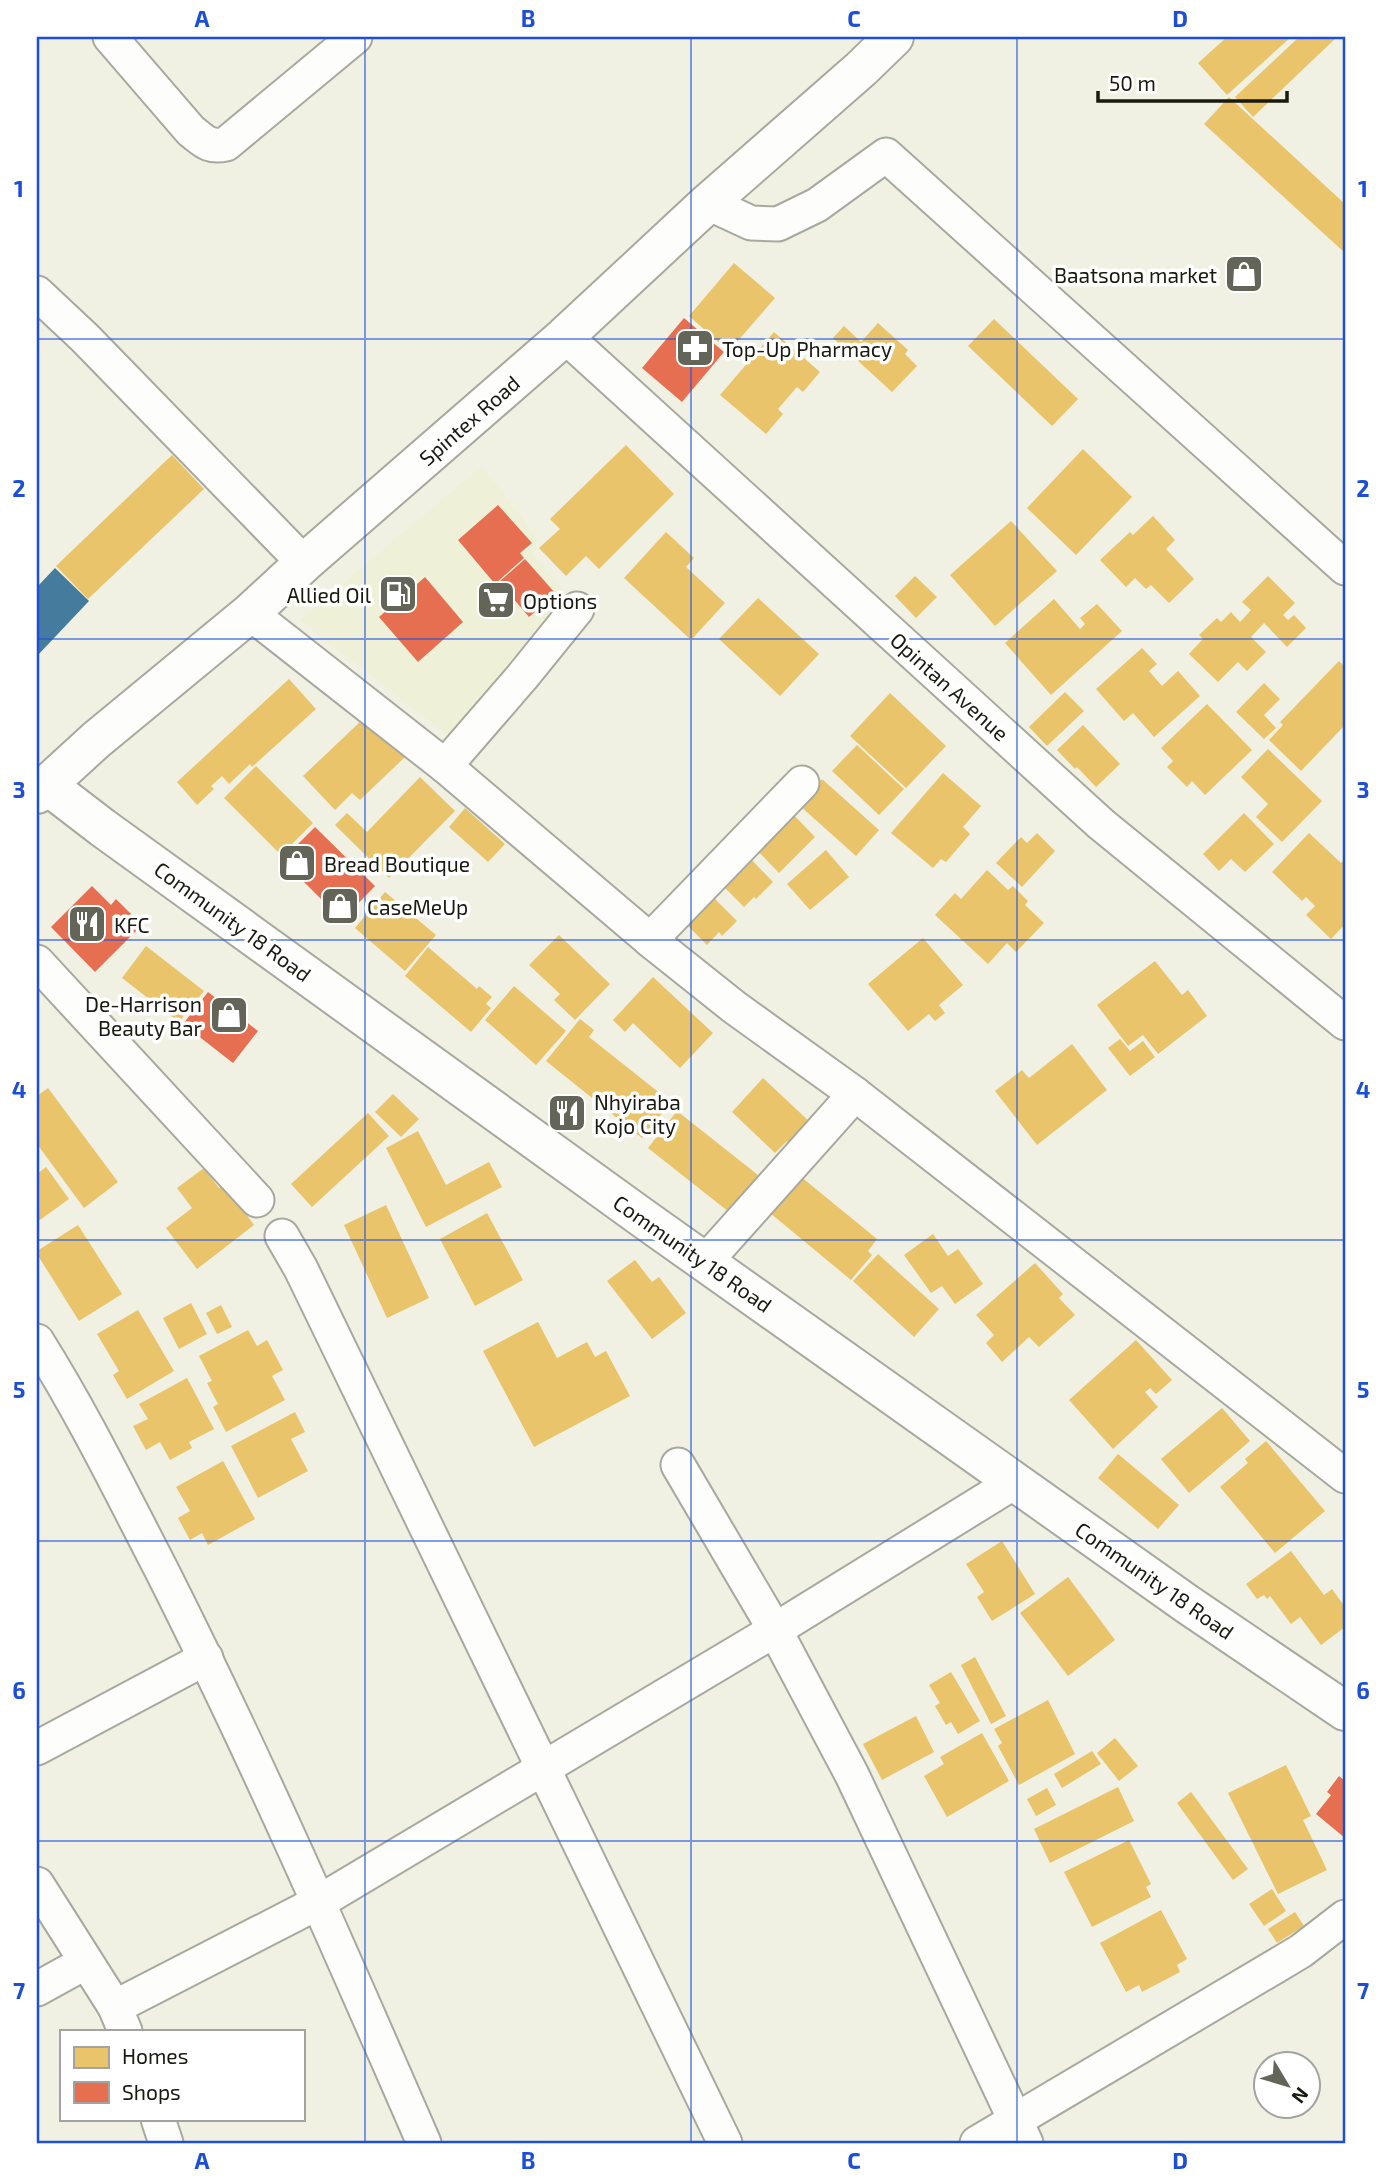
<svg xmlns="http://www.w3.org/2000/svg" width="1382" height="2180" font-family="'Exo 2',sans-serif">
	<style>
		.built { fill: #eef0d7 }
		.homes { fill: #e9c46a }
		.shops { fill: #e76f51 }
		.public { fill: #457b9d }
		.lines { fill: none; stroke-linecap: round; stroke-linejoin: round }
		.minor-casing { stroke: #a8a99e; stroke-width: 37 }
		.major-casing { stroke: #a8a99e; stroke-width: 42 }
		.minor { stroke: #fdfdfb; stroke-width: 33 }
		.major { stroke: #fdfdfb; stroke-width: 38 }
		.grid { fill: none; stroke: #1d4ed8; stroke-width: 2; stroke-opacity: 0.55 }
		.labels { text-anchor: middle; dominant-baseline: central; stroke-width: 7; stroke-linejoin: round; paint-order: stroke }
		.poi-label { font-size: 21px; fill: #18190f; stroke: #fff; text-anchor: start }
		.street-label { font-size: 21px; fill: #18190f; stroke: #fff }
		.neatline { fill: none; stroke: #1d4ed8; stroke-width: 2.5 }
		.grid-label { font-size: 23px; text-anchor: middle; font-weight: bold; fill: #1d4ed8 }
	</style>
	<rect width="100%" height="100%" fill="#f0f1e3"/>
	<!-- built -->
	<polygon class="built" points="482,466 538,539 533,554 574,603 451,738 300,620"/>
	<!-- homes -->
	<g class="homes">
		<polygon points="1227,37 1291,37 1227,95 1198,63"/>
		<polygon points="1299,37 1337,37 1253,117 1235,97"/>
		<polygon points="1229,97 1345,204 1345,253 1204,124"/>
		<polygon points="734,263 775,298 729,351 689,316"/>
		<polygon points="994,319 1078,399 1052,426 968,346"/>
		<polygon points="878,323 908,350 905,354 917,366 892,392 833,338 844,326 861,342"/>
		<polygon points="774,332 820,372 803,392 797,387 778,409 783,414 766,434 720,395"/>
		<polygon points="626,445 674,494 599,569 586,556 566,576 539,548 560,529 550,519"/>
		<polygon points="1083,449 1132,497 1076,555 1027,508"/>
		<polygon points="172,455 204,489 88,599 56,566"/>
		<polygon points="1153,516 1175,540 1166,549 1194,579 1169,603 1151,585 1146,589 1135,578 1126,587 1100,560 1130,532 1133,535"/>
		<polygon points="1011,521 1057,571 995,626 950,575"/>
		<polygon points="666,532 694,558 686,567 725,603 691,640 624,578"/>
		<polygon points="915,576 937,597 916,618 895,596"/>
		<polygon points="1268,576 1295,603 1283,615 1288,620 1294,615 1306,628 1287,647 1264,623 1251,637 1266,652 1247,671 1238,662 1218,682 1189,654 1203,639 1199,635 1217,618 1221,622 1231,612 1240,622 1251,610 1242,602"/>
		<polygon points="758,598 819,654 780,696 719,639"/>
		<polygon points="1054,599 1080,629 1085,624 1080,618 1097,604 1122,631 1051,695 1005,643"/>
		<polygon points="1142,648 1157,664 1149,671 1162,686 1178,671 1200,696 1154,737 1133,713 1124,721 1096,689"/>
		<polygon points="1339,661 1345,667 1345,725 1301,771 1269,740 1283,725 1280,722"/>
		<polygon points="289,679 316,709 252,767 250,764 229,784 222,776 211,786 214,789 197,805 177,782"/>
		<polygon points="1264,683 1280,699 1264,715 1276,728 1264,739 1236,712"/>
		<polygon points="1065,692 1084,711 1047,746 1029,727"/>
		<polygon points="890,693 946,746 906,788 850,736"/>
		<polygon points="1207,704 1252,750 1205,795 1192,781 1187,787 1167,767 1173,761 1161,748"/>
		<polygon points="361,721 406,756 360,800 352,793 335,810 303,776"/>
		<polygon points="1083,725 1120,764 1096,787 1077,767 1075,769 1057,750"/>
		<polygon points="857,745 904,789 879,815 832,771"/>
		<polygon points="1268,749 1322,801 1282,842 1256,817 1268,804 1241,777"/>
		<polygon points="256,766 313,823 281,855 224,798"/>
		<polygon points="943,773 981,806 963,827 970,834 946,862 941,859 933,868 891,833"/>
		<polygon points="420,777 455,811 389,878 335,825 347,813 367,832"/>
		<polygon points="822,779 879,830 856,856 799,805"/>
		<polygon points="465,808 505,844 488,862 449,827"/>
		<polygon points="791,812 815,837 779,873 755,848"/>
		<polygon points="1244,813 1274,844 1245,872 1231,859 1219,871 1203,854"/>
		<polygon points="1037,833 1055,851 1022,887 996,863 1021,837 1027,843"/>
		<polygon points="1309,833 1341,863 1345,859 1345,924 1331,939 1306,915 1315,906 1306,897 1302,901 1272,872"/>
		<polygon points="826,850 849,877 810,910 787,884"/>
		<polygon points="747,855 773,882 756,899 754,897 744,907 719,882"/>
		<polygon points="987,870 1008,890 1013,886 1028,901 1025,905 1044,923 1016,952 1007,943 988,964 935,915 955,893 961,899"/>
		<polygon points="385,892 436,935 405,971 355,928"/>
		<polygon points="712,896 737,921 722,936 719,932 707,945 685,923"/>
		<polygon points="559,935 610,984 575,1020 554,1000 560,994 529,965"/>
		<polygon points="923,938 963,985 939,1005 945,1013 935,1021 929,1014 908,1031 868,984"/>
		<polygon points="146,946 204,991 179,1022 122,978"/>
		<polygon points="428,947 477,989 479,986 492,997 486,1004 491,1008 471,1032 405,976"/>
		<polygon points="1155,961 1182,995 1188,990 1207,1016 1158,1054 1143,1035 1128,1046 1097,1005"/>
		<polygon points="653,977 713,1033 680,1068 633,1023 625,1032 613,1020"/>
		<polygon points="514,986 566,1031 536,1065 485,1020"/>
		<polygon points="580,1019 594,1030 589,1037 671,1102 642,1138 546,1061"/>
		<polygon points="1120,1039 1130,1051 1143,1041 1155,1057 1130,1076 1108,1048"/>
		<polygon points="1072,1044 1107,1090 1037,1145 995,1091 1022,1070 1029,1078"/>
		<polygon points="763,1078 811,1123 790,1145 787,1141 775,1153 732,1112"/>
		<polygon points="48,1088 118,1182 84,1208 37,1144 37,1096"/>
		<polygon points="393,1094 419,1119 401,1137 375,1112"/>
		<polygon points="677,1111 758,1175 729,1212 648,1148"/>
		<polygon points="368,1113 389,1136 312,1207 291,1184"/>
		<polygon points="418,1131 446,1185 489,1162 502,1187 426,1227 386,1148"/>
		<polygon points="46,1167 69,1199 37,1222 37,1174"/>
		<polygon points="204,1168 219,1188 224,1184 254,1225 197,1269 166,1228 192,1208 177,1188"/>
		<polygon points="800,1176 877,1239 868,1251 872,1255 851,1280 770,1213"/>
		<polygon points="386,1205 429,1298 387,1318 344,1225"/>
		<polygon points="487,1213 523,1280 475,1306 440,1239"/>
		<polygon points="78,1225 122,1294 79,1321 37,1254 37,1251"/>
		<polygon points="933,1234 948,1256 958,1249 983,1284 955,1304 942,1286 931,1293 904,1255"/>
		<polygon points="878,1254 939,1309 914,1337 853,1281"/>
		<polygon points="635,1260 652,1282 659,1277 686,1313 652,1339 607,1281"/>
		<polygon points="1035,1263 1063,1294 1059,1298 1075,1315 1039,1347 1029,1337 1002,1362 986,1343 994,1335 976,1315"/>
		<polygon points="191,1303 207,1334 179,1349 163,1318"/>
		<polygon points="221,1305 232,1327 217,1334 206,1313"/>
		<polygon points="138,1310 174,1371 127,1399 113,1375 119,1371 97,1334"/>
		<polygon points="538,1322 557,1358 587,1342 595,1357 606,1351 630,1396 534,1447 483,1351"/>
		<polygon points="248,1330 257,1346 267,1340 283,1370 272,1376 285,1400 226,1432 213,1407 218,1404 207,1383 212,1381 199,1356"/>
		<polygon points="1136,1340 1172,1380 1156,1394 1150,1388 1145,1392 1158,1407 1113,1449 1069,1400"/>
		<polygon points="187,1378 214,1429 189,1442 192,1448 170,1460 160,1442 146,1450 133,1426 148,1419 139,1404"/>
		<polygon points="1222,1408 1250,1441 1189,1493 1161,1459"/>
		<polygon points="295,1412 305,1432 291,1439 308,1471 258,1498 231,1446"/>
		<polygon points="1266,1441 1325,1511 1275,1553 1220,1487 1248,1463 1245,1459"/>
		<polygon points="1118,1454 1179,1505 1158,1529 1098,1478"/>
		<polygon points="223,1461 255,1519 208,1545 202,1533 190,1540 178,1518 190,1511 176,1487"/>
		<polygon points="1002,1541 1035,1594 992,1621 977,1597 984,1592 966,1564"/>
		<polygon points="1291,1551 1324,1595 1332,1589 1345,1607 1345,1627 1321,1645 1300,1617 1291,1624 1270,1596 1267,1599 1264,1595 1257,1599 1246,1584"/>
		<polygon points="1068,1577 1115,1640 1068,1676 1020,1613"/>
		<polygon points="975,1657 1006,1716 991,1724 961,1665"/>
		<polygon points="951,1672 980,1721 958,1734 951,1722 946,1725 935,1706 940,1703 929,1685"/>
		<polygon points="1048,1700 1075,1754 1019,1785 998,1746 1002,1743 994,1729"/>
		<polygon points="916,1716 934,1752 882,1780 863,1744"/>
		<polygon points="982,1733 1009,1781 947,1817 924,1776 944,1764 940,1757"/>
		<polygon points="1115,1738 1138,1766 1119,1781 1097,1753"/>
		<polygon points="1092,1751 1101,1764 1062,1788 1054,1774"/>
		<polygon points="1286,1765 1311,1816 1303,1820 1327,1870 1278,1894 1228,1793"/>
		<polygon points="1118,1787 1134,1821 1050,1863 1034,1829"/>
		<polygon points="1047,1788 1056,1805 1036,1816 1027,1799"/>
		<polygon points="1191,1792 1248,1869 1233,1880 1177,1803"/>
		<polygon points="1129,1840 1151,1884 1146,1887 1151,1897 1092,1927 1064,1872"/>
		<polygon points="1272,1889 1286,1911 1264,1926 1249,1904"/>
		<polygon points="1161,1910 1187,1959 1177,1965 1180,1972 1142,1992 1139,1985 1126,1992 1100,1943"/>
		<polygon points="1295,1912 1304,1926 1277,1943 1268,1929"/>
	</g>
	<!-- shops -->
	<g class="shops">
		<polygon points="684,318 724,352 682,402 642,368"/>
		<polygon points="498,505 532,543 520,553 524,558 495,584 458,540"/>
		<polygon points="525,559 556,594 529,617 499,582"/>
		<polygon points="425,577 463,622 418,662 379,617"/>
		<polygon points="315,827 375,886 342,920 282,860"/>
		<polygon points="92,886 111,905 116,899 142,925 95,972 51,927"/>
		<polygon points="208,992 258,1031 233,1063 183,1024"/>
		<polygon points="1339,1776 1345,1781 1345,1838 1316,1814 1331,1795 1327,1792"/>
	</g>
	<!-- public -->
	<polygon class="public" points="55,568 89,601 37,656 37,587"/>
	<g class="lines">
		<defs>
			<g id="minor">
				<path d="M110,37L191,131C204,141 209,148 226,144L355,37"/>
				<polyline points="708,203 751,223 778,224 817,205 886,155 1345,568"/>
				<polyline points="37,293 85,338 304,563"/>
				<polyline points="565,336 1101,824 1345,1023"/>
				<polyline points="250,613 445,766 650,940 734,1007 855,1094 1345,1476"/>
				<polyline points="445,766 522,677 577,609"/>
				<polyline points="650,940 802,783"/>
				<polyline points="37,962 257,1200"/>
				<polyline points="282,1236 301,1269 725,2143"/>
				<polyline points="705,1262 855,1094"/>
				<path d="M37,1341C83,1414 121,1492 161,1569C256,1757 340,1950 424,2143"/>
				<polyline points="678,1465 775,1630 852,1775 1026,2143"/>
				<polyline points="37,1748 206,1658"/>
				<polyline points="37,1884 115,2007 125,2031"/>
				<polyline points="37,1989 86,1962"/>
				<polyline points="115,2007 319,1902 775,1630 1016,1481"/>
				<polyline points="158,2119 166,2143"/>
				<polyline points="977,2143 1276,1966 1301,1951 1345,1917"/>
			</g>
			<g id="major">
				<polyline points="47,785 103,828 647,1221 1187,1604 1345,1711"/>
				<polyline points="37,794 96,740 250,613 304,563 565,336 708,203 861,69 894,37"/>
			</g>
		</defs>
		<!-- minor casing -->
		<use href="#minor" class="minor-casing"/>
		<!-- major casing -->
		<use href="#major" class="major-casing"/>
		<!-- minor -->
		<use href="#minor" class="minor"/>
		<!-- major -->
		<use href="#major" class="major"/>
	</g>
	<!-- grid -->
	<path class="grid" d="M365,37V2143M691,37V2143M1017,37V2143M37,339H1345M37,639H1345M37,940H1345M37,1240H1345M37,1541H1345M37,1841H1345"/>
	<!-- icons -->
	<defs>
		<symbol id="shop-square" viewBox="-11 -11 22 22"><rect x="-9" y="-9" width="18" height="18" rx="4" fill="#646559" stroke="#fff"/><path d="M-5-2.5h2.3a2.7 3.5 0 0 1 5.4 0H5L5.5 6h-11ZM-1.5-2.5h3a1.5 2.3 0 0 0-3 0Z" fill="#fff"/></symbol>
		<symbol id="pharmacy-square" viewBox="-11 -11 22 22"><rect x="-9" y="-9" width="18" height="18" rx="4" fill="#646559" stroke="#fff"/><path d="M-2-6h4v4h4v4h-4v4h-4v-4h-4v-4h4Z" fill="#fff"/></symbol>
		<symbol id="fuel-square" viewBox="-11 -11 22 22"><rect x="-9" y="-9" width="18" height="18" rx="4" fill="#646559" stroke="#fff"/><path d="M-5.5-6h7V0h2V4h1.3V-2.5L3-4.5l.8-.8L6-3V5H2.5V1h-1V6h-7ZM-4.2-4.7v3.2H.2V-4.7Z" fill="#fff"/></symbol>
		<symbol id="supermarket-square" viewBox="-11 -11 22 22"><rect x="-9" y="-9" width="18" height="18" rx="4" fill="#646559" stroke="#fff"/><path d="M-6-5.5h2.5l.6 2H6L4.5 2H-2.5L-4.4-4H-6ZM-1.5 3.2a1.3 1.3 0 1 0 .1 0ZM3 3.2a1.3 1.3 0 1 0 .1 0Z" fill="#fff"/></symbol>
		<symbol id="restaurant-square" viewBox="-11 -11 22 22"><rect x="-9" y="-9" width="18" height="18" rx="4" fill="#646559" stroke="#fff"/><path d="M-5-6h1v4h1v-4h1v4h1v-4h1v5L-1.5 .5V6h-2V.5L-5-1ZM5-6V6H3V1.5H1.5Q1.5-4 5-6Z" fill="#fff"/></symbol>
	</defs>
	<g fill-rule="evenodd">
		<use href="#shop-square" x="1222" y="252" width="44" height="44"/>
		<use href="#pharmacy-square" x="673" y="326" width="44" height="44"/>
		<use href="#fuel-square" x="376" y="572" width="44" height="44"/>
		<use href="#supermarket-square" x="474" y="578" width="44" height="44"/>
		<use href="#shop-square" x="275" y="841" width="44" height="44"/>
		<use href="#shop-square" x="318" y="884" width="44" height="44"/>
		<use href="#restaurant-square" x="65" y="902" width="44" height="44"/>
		<use href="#shop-square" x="207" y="993" width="44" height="44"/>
		<use href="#restaurant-square" x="545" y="1091" width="44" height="44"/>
	</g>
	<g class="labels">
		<!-- poi labels -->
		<g class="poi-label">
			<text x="1217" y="274" text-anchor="end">Baatsona market</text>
			<text x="722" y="348">Top-Up Pharmacy</text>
			<text x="371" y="594" text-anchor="end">Allied Oil</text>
			<text x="523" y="600">Options</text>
			<text x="324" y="863">Bread Boutique</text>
			<text x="367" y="906">CaseMeUp</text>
			<text x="114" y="924">KFC</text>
			<text x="202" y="1003" text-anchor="end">De-Harrison<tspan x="202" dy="24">Beauty Bar</tspan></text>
			<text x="594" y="1101">Nhyiraba<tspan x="594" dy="24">Kojo City</tspan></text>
		</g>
		<!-- street labels -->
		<g class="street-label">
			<text transform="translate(469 420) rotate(-41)">Spintex Road</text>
			<text transform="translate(950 686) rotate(42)">Opintan Avenue</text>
			<text transform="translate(233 921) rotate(36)">Community 18 Road</text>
			<text transform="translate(693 1253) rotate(35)">Community 18 Road</text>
			<text transform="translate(1155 1580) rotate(35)">Community 18 Road</text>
		</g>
	</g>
	<!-- border -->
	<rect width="1382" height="2180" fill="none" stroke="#ffffff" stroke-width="77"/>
	<!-- legend -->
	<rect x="60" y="2030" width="245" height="91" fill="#ffffff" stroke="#a3a39f" stroke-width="2"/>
	<rect x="74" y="2047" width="35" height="21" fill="#e9c46a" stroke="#a3a39f" stroke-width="2"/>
	<text x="122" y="2064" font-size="21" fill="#18190f">Homes</text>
	<rect x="74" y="2082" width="35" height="21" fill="#e76f51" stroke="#a3a39f" stroke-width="2"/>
	<text x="122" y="2100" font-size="21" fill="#18190f">Shops</text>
	<!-- north arrow -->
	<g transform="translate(1287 2085) rotate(128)"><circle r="33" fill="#ffffff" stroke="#a3a39f" stroke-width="2"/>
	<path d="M0-5L12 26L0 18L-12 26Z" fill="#646559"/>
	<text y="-10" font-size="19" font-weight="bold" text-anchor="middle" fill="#18190f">N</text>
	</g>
	<!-- scale -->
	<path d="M1098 91v10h189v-10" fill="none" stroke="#18190f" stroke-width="3.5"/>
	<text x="1109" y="91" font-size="21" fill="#18190f" stroke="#ffffff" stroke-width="5" paint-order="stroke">50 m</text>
	<rect x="38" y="38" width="1306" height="2104" class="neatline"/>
	<g class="grid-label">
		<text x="202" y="27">A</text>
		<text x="528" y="27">B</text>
		<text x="854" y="27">C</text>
		<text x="1180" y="27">D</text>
		<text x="19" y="197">1</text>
		<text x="1363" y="197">1</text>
		<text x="19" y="497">2</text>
		<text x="1363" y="497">2</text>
		<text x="19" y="798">3</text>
		<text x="1363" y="798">3</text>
		<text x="19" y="1098">4</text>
		<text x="1363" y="1098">4</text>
		<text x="19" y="1398">5</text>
		<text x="1363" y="1398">5</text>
		<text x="19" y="1699">6</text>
		<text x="1363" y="1699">6</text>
		<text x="19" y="1999">7</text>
		<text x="1363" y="1999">7</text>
		<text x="202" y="2169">A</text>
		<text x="528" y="2169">B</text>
		<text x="854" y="2169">C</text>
		<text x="1180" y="2169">D</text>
	</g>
</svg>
